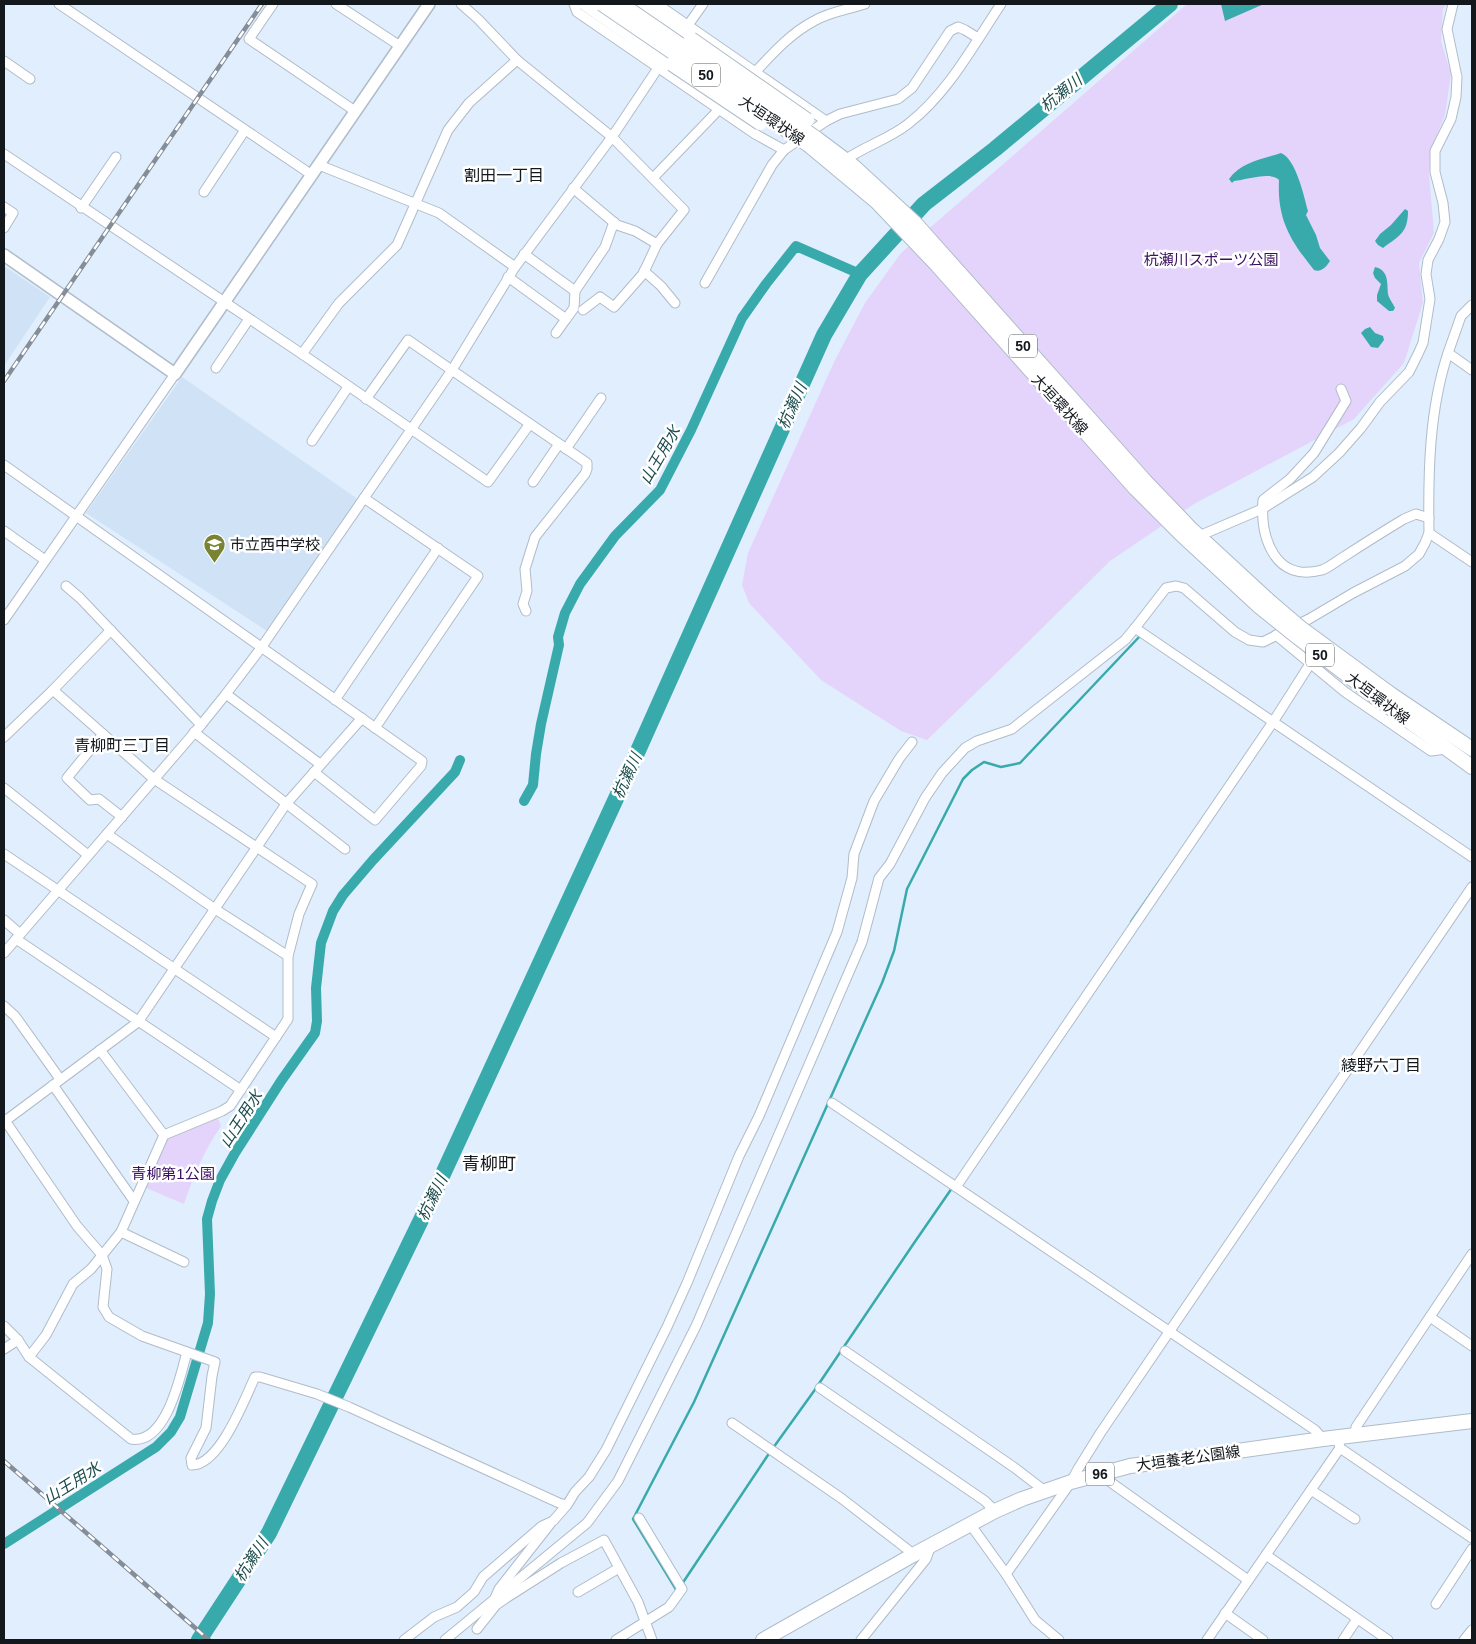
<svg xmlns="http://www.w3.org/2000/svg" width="1476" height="1644" font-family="Arial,'Noto Sans JP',sans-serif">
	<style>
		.built { fill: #cfe2f6 }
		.green { fill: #e4d4fb }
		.water { fill: #38aaac }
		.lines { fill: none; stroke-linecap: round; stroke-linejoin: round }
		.stream { stroke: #38aaac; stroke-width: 2.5 }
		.canal { stroke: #38aaac; stroke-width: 10 }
		.river { stroke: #38aaac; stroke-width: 16 }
		.minor-casing { stroke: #afbcc9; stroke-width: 11 }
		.tertiary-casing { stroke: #afbcc9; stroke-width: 14 }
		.primary-casing { stroke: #afbcc9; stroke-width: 16 }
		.minor { stroke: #fff; stroke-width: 9 }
		.tertiary { stroke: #fff; stroke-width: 11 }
		.primary { stroke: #fff; stroke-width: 14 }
		.rail-casing { stroke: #848d98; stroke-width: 4.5 }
		.rail { stroke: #fff; stroke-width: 2.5; stroke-dasharray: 8; stroke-linecap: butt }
		.primary-bridge-casing { stroke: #afbcc9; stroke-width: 16; stroke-linecap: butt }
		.primary-bridge { stroke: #fff; stroke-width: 14 }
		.labels { text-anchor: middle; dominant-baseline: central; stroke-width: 5; stroke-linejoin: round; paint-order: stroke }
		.shield { fill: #fff; stroke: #5a5d61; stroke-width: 1 }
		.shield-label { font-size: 14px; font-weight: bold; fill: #13181d }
		.street-label { font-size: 15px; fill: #13181d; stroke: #fff }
		.park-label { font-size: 15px; fill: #3a105f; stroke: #fff }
		.poi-label { font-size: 15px; fill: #13181d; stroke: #fff; text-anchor: start }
		.water-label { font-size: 16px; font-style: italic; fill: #1d4d4e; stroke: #fff }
		.neighbourhood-label { font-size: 16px; fill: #13181d; stroke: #fff }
		.quarter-label { font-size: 18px; fill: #13181d; stroke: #fff }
	</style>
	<rect width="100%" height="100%" fill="#e1eefd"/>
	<!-- built -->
	<g class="built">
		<polygon points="4,266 50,297 4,366"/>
		<polygon points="182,377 359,500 267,631 86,513"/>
	</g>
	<!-- green -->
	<g class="green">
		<polygon points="1187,4 1447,4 1443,9 1441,41 1451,74 1445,115 1430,151 1429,174 1434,233 1419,263 1423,303 1404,363 1354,419 1194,504 1110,561 1016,654 927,740 901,731 821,680 749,603 742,585 748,553 834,362 865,303 901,253"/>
		<path d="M217,1116L221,1126C203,1153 194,1174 184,1204L144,1187L166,1137Z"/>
	</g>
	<!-- water -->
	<g class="water">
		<polygon points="1221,4 1264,4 1225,21"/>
		<path d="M1281,153C1296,159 1304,196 1308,211L1306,215L1316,235L1320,248L1330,261C1327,266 1321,273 1314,270C1290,240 1277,219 1279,180C1271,171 1246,180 1234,181L1232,183L1229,179C1241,162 1263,159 1281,153Z"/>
		<path d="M1405,209L1408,211C1408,233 1399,236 1383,248L1378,245L1375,241L1380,234L1391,225Z"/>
		<path d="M1375,267C1389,270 1387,283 1388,294C1389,299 1393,303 1395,308L1393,311H1389L1377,301V295L1381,284L1375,278L1373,273Z"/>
		<polygon points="1370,327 1375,333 1383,336 1384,340 1378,348 1371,347 1361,333 1365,329"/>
	</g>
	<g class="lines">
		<!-- stream -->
		<g class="stream">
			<polyline points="1131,922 1168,869"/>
			<polyline points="682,1584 768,1455 814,1391 912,1246 952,1188"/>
			<polyline points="677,1591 633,1519 694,1402 882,983 894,951 907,889 963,779 972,770 984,762 1001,767 1020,763 1140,636"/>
		</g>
		<!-- canal -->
		<g class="canal">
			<polyline points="524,801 533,785 536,754 541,724 559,645 558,637 565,613 580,584 615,536 660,490 691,430 742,318 766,284 796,246 860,274"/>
			<polyline points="4,1544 156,1447 171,1432 180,1417 208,1323 210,1294 207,1219 212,1201 220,1180 235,1153 281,1081 315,1033 317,1021 316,988 321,943 333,911 343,895 373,860 455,772 460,760"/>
		</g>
		<!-- river -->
		<polyline class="river" points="199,1640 269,1533 437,1187 637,753 824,335 860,274 924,204 995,149 1170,4"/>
		<defs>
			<g id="minor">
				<polyline points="59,4 312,175"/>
				<polyline points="273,4 249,39 355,111"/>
				<polyline points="336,4 400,46"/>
				<polyline points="461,4 478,19 517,60 612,137 684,210 657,244"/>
				<polyline points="574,4 577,12 755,134 784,150"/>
				<polyline points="657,4 826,121"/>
				<polyline points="686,28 703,4"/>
				<polyline points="4,61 30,79"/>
				<path d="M745,83C766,61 787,35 814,21C829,12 849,9 865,4"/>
				<polyline points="4,154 302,354 488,482 529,425"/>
				<path d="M845,160C865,146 889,139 908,124C948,93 973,46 1001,4"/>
				<polyline points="319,165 439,213 515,267"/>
				<polyline points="653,178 731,97"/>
				<polyline points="573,188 617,225 635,231 657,244 643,274 614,307 600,297 583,310"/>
				<polyline points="204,192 245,130"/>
				<polyline points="4,207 13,213 4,228"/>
				<polyline points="81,208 116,157"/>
				<polyline points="524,254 575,291"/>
				<polyline points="644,271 661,286 675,303"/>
				<polyline points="508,277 566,319 574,308 575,291 605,247 614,222"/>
				<polyline points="705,283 772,165 784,150 826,121 840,114 898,99 912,88 950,31 958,27 965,30 978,38"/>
				<polyline points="1472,305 1461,316 1448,353 1472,370"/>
				<polyline points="556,333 566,319"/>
				<polyline points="302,354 339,303 397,245 448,130 469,103 517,60"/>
				<polyline points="216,368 249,319"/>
				<path d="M1341,389L1346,401L1314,453L1290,479L1263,500C1260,538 1275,583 1322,570C1330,567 1338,560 1345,556C1365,543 1384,531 1404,519L1416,514L1429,518"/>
				<polyline points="366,399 408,340 587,463 587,469 585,474 535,537 525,569 527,591 523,604 526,611"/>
				<polyline points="312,441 348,387"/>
				<polyline points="566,449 601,398"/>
				<polyline points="4,465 422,761 421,766 375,820 314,772"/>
				<polyline points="533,482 559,444"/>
				<polyline points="364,498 478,576 375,728"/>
				<polyline points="4,531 45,560"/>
				<polyline points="1429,533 1472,562"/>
				<polyline points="1199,536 1262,509 1313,477 1339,453 1361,428 1380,402 1409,372 1418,354 1423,343 1430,299 1426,274 1428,260 1439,239 1445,222 1443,203 1435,172 1435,151 1451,119 1456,97 1457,77 1447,29 1453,4"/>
				<polyline points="66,586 80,598 201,725"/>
				<polyline points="4,620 175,374"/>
				<polyline points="1135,628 1472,857"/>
				<polyline points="1276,635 1345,692 1431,751 1446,749"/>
				<polyline points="53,690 111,630"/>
				<polyline points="226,694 320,764"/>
				<polyline points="335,700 438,548"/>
				<polyline points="194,732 345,849"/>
				<polyline points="103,734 67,778 90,800 99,799 122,817"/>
				<polyline points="4,737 53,690 154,779 312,884 299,914 288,956 288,1019 230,1106 222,1111 164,1135 121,1232 91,1269 73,1284 46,1335 29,1357"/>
				<polyline points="4,788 88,855"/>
				<polyline points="107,834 215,909 288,956"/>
				<polyline points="4,854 276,1037"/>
				<polyline points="4,920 20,934"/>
				<polyline points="16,939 241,1090"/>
				<polyline points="4,953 201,725 226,694 261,648 452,370 515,267 612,137 662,62"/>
				<polyline points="4,1006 15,1016 60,1079"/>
				<polyline points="100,1050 164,1135"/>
				<polyline points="53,1085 134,1201"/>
				<polyline points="832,1103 1315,1430 1323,1439"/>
				<path d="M4,1119L77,1226L102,1255L107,1269L103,1307L109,1317L142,1336L215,1362L212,1376L206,1428L191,1458L192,1465C220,1465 245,1398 255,1377H260L317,1394L349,1407L559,1503L567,1505"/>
				<polyline points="5,1121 138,1022 286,804 362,718"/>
				<polyline points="956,1187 1273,722 1310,664"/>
				<polyline points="121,1232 184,1262"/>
				<polyline points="1430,1317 1472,1346"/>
				<path d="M4,1326L18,1340L29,1357L131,1439C166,1445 180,1377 187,1352"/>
				<polyline points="4,1349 18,1340"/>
				<polyline points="845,1351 1015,1468 1045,1491"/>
				<polyline points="820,1388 985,1501 995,1511"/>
				<polyline points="732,1423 841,1498 907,1549 913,1555"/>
				<polyline points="1355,1436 1356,1427 1472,1254"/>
				<polyline points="1339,1443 1340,1448 1472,1538"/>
				<polyline points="1099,1474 1248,1580"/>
				<polyline points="1311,1490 1355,1519"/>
				<polyline points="970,1524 1006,1574 1035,1620 1059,1640"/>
				<polyline points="1266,1555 1388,1640"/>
				<polyline points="1006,1574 1071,1482 1078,1469 1101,1432 1472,887"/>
				<polyline points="578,1592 619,1568"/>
				<polyline points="495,1598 499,1589 550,1524"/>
				<polyline points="1436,1604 1472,1549"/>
				<polyline points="1225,1613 1263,1640"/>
				<polyline points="477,1629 496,1605 506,1598 561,1563 604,1540 638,1602 652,1640"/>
				<polyline points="404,1640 434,1617 457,1607 474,1592 483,1577 542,1526 553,1521 567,1505 575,1492 589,1477 606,1450 667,1327 687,1283 739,1156 759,1116 837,932 852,878 854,854 874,801 899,759 912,742"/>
				<path d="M445,1640L587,1523L618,1481L696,1326L862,942L879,878L890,864L925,798L942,773L965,748L977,741L1012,729L1125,640L1135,628L1166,588L1176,586L1184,588L1235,632L1249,640L1263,642L1309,619L1353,593L1405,566L1419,554L1425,543L1429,533C1428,474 1429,410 1448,353"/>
				<polyline points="616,1640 669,1607 682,1589 639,1518"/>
				<polyline points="861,1640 926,1559 931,1545"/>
				<polyline points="1207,1640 1340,1448"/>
				<polyline points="1343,1640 1357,1619"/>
				<polyline points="1464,1640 1472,1630"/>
			</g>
			<polyline id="tertiary" points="4,255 175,374 429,4"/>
			<g id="primary">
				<polyline points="586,4 672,64"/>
				<polyline points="639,4 691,39"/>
				<polyline points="816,138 852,165 915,223 1145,481 1192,530 1268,600"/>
				<polyline points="810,146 876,201 937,265 1135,488 1182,535 1260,607"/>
				<polyline points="1389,693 1472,749"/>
				<polyline points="1381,701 1472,767"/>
				<polyline points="763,1640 913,1555 995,1511 1022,1499 1071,1482 1130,1466 1323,1439 1472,1421"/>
			</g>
		</defs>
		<!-- minor casing -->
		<use href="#minor" class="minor-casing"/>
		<!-- tertiary casing -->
		<use href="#tertiary" class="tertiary-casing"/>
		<!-- primary casing -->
		<use href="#primary" class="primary-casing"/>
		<!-- minor -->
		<use href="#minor" class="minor"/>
		<!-- tertiary -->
		<use href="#tertiary" class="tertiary"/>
		<!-- primary -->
		<use href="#primary" class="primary"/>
		<defs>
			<g id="rail">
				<polyline points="4,381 262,4"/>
				<polyline points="4,1461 209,1640"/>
			</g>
		</defs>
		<!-- rail casing -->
		<use href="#rail" class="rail-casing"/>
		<!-- rail -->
		<use href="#rail" class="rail"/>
		<defs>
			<g id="primary-bridge">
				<polyline points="602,4 810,146"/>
				<polyline points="621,4 816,138"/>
				<polyline points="691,39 807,120"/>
				<polyline points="672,64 760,123"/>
				<polyline points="1268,600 1302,629 1389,693"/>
				<polyline points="1260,607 1296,636 1381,701"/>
			</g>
		</defs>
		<!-- primary-bridge casing -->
		<use href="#primary-bridge" class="primary-bridge-casing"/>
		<!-- primary-bridge -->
		<use href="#primary-bridge" class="primary-bridge"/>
	</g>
	<!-- icons -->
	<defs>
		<symbol id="school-pin" viewBox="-11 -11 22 30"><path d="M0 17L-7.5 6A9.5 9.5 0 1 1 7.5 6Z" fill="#788431" stroke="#fff"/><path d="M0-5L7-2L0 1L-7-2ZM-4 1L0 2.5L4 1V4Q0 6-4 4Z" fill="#fff"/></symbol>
	</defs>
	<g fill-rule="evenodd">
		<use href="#school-pin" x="202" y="532" width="25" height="34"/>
	</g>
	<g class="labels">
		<!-- shield labels -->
		<g class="shield">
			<rect x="692" y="63.5" width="28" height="23" rx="4"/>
			<rect x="1009" y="334.5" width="28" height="23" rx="4"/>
			<rect x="1306" y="643.5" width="28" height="23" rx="4"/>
			<rect x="1086" y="1462.5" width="28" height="23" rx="4"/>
		</g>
		<g class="shield-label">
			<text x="706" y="75">50</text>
			<text x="1023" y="346">50</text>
			<text x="1320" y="655">50</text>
			<text x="1100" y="1474">96</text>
		</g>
		<!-- street labels -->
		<g class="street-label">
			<text transform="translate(772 120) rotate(34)">大垣環状線</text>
			<text transform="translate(1060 404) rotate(48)">大垣環状線</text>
			<text transform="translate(1378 698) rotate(37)">大垣環状線</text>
			<text transform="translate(1188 1458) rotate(-8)">大垣養老公園線</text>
		</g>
		<!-- park labels -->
		<g class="park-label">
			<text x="1211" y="259">杭瀬川スポーツ公園</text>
			<text x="173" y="1173">青柳第1公園</text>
		</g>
		<!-- poi labels -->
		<g class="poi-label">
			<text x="230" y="544">市立西中学校</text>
		</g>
		<!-- water labels -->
		<g class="water-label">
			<text transform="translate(1061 93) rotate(-39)">杭瀬川</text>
			<text transform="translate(792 406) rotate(-66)">杭瀬川</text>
			<text transform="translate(660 455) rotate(-60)">山王用水</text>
			<text transform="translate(627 776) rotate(-65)">杭瀬川</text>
			<text transform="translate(241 1119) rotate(-57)">山王用水</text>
			<text transform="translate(432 1198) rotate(-64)">杭瀬川</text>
			<text transform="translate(72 1483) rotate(-32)">山王用水</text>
			<text transform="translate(251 1560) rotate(-57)">杭瀬川</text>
		</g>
		<!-- neighbourhood labels -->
		<g class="neighbourhood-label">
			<text x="504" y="175">割田一丁目</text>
			<text x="122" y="745">青柳町三丁目</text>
			<text x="1381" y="1065">綾野六丁目</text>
		</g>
		<!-- quarter labels -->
		<g class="quarter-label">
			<text x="489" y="1164">青柳町</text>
		</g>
	</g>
	<!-- border -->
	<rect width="1476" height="1644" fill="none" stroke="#13181d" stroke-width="10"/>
</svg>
